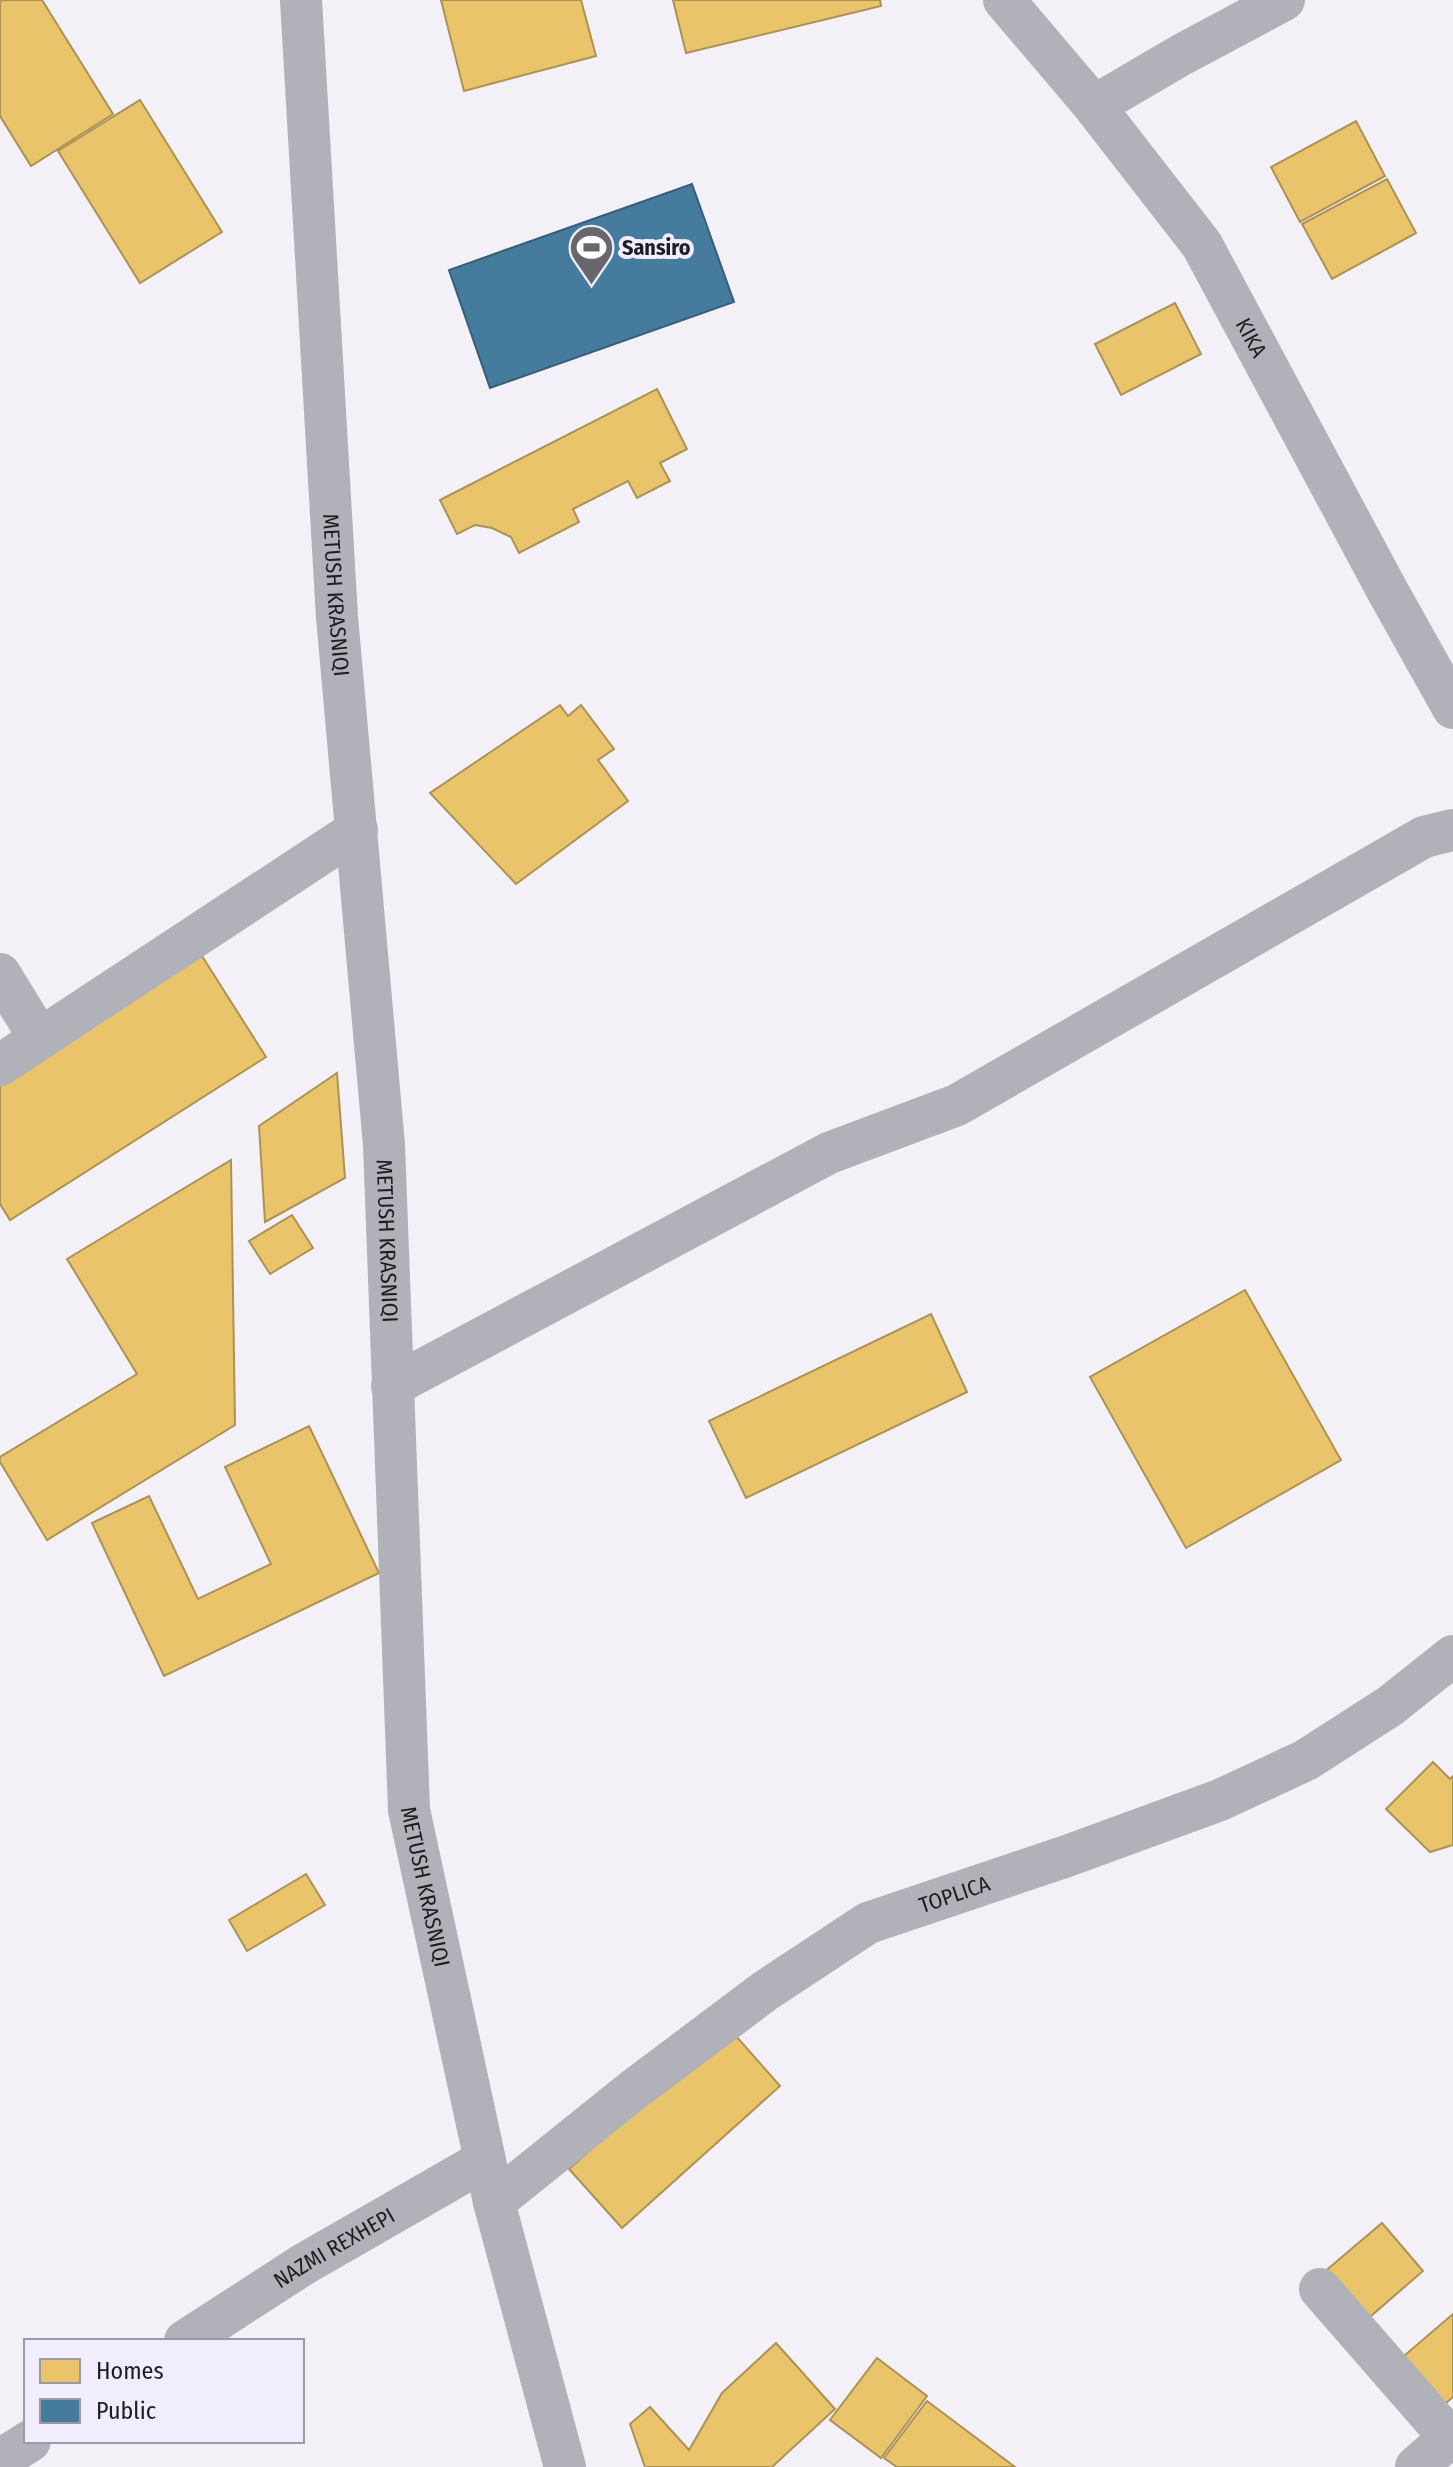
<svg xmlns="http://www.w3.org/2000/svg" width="1453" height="2467" font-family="'Fira Sans Condensed',sans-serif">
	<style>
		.homes { fill: #e9c46a; stroke: #ac9254; stroke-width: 2 }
		.public { fill: #457b9d; stroke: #395f78; stroke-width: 2 }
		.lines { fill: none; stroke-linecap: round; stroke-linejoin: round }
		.minor { stroke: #b1b1b9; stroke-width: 42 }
		.labels { text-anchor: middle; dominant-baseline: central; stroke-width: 8; stroke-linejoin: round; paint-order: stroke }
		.poi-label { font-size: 22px; font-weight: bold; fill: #1e1d22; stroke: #f2edfc; text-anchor: start }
		.street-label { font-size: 22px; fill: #1e1d22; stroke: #f2edfc }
	</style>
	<rect width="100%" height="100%" fill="#f3f0f8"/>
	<!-- homes -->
	<g class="homes">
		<polygon points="2,0 42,0 113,114 31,166 0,116 0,2"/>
		<polygon points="441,0 581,0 596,56 464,91"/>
		<polygon points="673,0 880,0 881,6 686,53"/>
		<polygon points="140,100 222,232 140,283 58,151"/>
		<polygon points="1356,121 1385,176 1300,222 1271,167"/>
		<polygon points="1387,179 1416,233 1332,279 1302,224"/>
		<polygon points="1175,303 1201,354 1121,395 1095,344"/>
		<polygon points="657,389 687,449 660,463 670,481 637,498 628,481 573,509 579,522 519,553 511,537 492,528 475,525 457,534 440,500"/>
		<polygon points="560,705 568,716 581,705 614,749 598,760 628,801 516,884 430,793"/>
		<polygon points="202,956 266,1057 10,1220 0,1204 0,1084"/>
		<polygon points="337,1073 345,1178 265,1222 259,1126"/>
		<polygon points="231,1160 235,1425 47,1540 0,1462 0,1457 137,1374 67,1259"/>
		<polygon points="292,1215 313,1248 270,1274 249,1241"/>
		<polygon points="1245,1290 1341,1460 1186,1548 1090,1377"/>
		<polygon points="931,1314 967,1392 746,1498 709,1421"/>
		<polygon points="309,1426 379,1573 164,1676 92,1523 149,1496 198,1599 271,1564 225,1467"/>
		<polygon points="1433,1762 1450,1779 1453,1776 1453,1845 1430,1852 1386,1809"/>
		<polygon points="306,1874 325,1905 247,1951 229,1920"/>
		<polygon points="728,2027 780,2086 622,2228 569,2169"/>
		<polygon points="1382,2223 1423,2271 1364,2322 1323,2273"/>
		<polygon points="1453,2314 1453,2397 1439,2409 1398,2361"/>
		<polygon points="776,2343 835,2409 772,2467 645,2467 630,2424 650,2407 689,2450 722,2393"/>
		<polygon points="877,2358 927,2396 881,2458 830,2420"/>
		<polygon points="927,2401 1015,2467 897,2467 884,2458"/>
	</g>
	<!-- public -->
	<polygon class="public" points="692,184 734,302 490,388 449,270"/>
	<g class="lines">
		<!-- minor -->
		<g class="minor">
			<path id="s1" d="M301,0L337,617L384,1145L409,1810L494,2202L565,2467"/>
			<path id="s2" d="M1004,0L1094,106L1202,245L1387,590L1453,708"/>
			<polyline points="1094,106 1181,55 1284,0"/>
			<polyline points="0,974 40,1039"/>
			<polyline points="0,1065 357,830"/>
			<polyline points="392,1386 829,1153 957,1105 1424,837 1453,830"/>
			<path id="s3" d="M494,2202L632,2091L765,1991L868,1923L1067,1856L1220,1800L1306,1760L1390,1706L1453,1656"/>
			<polyline points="1320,2289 1449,2437"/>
			<path id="s4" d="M185,2341L304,2264L485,2160"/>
			<polyline points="0,2460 30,2441"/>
			<polyline points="1416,2467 1453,2435"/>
		</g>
	</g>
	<!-- icons -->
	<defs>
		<symbol id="stadium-pin" viewBox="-11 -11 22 30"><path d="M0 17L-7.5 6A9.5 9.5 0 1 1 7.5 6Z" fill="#69676d" stroke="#f2edfc"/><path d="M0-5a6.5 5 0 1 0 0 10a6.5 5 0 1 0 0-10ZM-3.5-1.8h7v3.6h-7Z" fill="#fff"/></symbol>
	</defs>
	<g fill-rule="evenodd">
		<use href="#stadium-pin" x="566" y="222" width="51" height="69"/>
	</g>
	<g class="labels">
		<!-- poi labels -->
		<g class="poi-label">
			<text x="622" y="247">Sansiro</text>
		</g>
		<!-- street labels -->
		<g class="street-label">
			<text stroke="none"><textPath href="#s2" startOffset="420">KIKA</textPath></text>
			<text stroke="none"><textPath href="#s1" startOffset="596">METUSH KRASNIQI</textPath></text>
			<text stroke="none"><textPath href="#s1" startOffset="1244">METUSH KRASNIQI</textPath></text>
			<text stroke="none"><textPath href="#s1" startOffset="1892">METUSH KRASNIQI</textPath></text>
			<text stroke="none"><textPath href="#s3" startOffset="558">TOPLICA</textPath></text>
			<text stroke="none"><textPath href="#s4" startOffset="176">NAZMI REXHEPI</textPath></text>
		</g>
	</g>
	<!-- legend -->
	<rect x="24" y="2339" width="280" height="104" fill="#f2edfc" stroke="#9d9aa5" stroke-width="2"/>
	<rect x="40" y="2359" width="40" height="24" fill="#e9c46a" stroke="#9d9aa5" stroke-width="2"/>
	<text x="96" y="2379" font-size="24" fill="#1e1d22">Homes</text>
	<rect x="40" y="2399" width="40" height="24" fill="#457b9d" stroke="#9d9aa5" stroke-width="2"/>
	<text x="96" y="2419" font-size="24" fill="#1e1d22">Public</text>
</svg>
